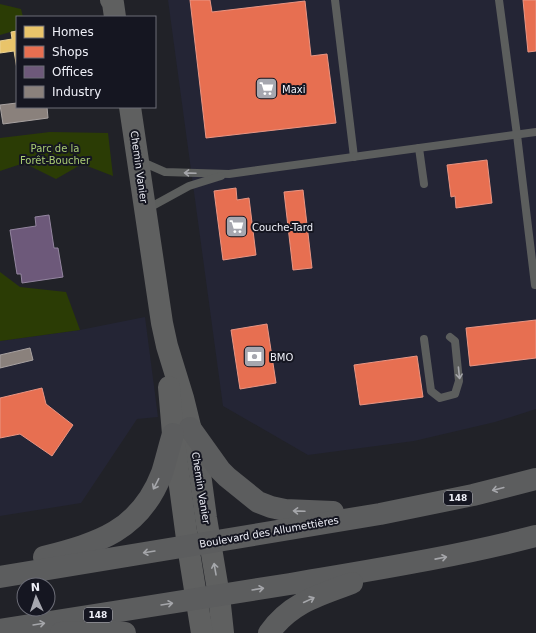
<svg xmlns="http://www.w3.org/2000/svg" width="536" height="633" font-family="'DejaVu Sans',sans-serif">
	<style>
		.built { fill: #242535 }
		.green { fill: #2b3c05 }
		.homes { fill: #e9c46a; stroke: #ead194 }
		.shops { fill: #e76f51; stroke: #e99583 }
		.offices { fill: #6d597a; stroke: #9486a0 }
		.industry { fill: #8a817c; stroke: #a8a2a1 }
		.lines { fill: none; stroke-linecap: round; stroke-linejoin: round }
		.service { stroke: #5c5e5d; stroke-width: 8 }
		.secondary { stroke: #5f6060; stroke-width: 22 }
		.trunk { stroke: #5c5d5e; stroke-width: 22 }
		.oneway { stroke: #a5a6aa }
		.oneway2 { stroke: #a6a8ac }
		.labels { text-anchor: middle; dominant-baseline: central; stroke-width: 4; stroke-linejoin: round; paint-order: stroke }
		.shield { fill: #151621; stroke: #adaeb7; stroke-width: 1 }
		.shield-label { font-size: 9px; font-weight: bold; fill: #eeeff7 }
		.poi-label { font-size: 10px; fill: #eeeff7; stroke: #151621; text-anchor: start }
		.park-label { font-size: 10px; fill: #aacc73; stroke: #151621 }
		.street-label { font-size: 10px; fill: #eeeff7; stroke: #151621 }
	</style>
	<rect width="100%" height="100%" fill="#212228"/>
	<!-- built -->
	<g class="built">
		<polygon points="168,0 536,0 536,409 495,422 414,441 308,455 223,406"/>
		<polygon points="145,317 158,417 137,419 81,503 0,516 0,341 80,330"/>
	</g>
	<!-- green -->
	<g class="green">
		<polygon points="0,4 21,9 23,17 17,17 17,30 0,35"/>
		<polygon points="50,132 108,133 113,176 82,164 56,179 24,163 0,171 0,138"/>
		<polygon points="0,272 20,287 66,292 80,330 0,341"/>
	</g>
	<!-- homes -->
	<polygon class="homes" points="17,31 17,69 14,51 0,53 0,41 12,39 11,32"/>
	<!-- shops -->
	<g class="shops">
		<polygon points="190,0 210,0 212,12 305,1 311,56 327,54 336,123 206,138"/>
		<polygon points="523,0 536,0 536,51 528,52"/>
		<polygon points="487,160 492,203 456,208 455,196 451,197 447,165"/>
		<polygon points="236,188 237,200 249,198 256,255 223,260 214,191"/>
		<polygon points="303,190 312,268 293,270 284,192"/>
		<polygon points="536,320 536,358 470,366 466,328"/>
		<polygon points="267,324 276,383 240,389 231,330"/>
		<polygon points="417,356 423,397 360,405 354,365"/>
		<polygon points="42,388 46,404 73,425 52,456 20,434 0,438 0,398"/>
	</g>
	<!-- offices -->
	<polygon class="offices" points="49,215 54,248 58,248 63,277 22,283 21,274 17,274 10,230 36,226 35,217"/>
	<!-- industry -->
	<g class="industry">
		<polygon points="17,103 17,107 47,107 48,118 3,124 0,105"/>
		<polygon points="30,348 33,360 0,368 0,355"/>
	</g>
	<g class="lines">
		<!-- service -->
		<g class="service">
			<polyline points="335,0 354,157"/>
			<polyline points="499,0 517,135 535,285"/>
			<polyline points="419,148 424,184"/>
			<polyline points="140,161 165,172 229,174 536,132"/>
			<polyline points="147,209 189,186 221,176"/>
			<polyline points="424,339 431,391 440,398 455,394 459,381 455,341 450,337"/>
		</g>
		<!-- secondary -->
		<g class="secondary">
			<polyline points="111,0 113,3 115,17"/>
			<polyline points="130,107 162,323 167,346 183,398 198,459 206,518 219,596 223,633"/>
			<polyline points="169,387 173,434 188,546 202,633"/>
		</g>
		<!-- trunk -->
		<g class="trunk">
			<polyline points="190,428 220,470 227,477 258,502 271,507 285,510 333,512"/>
			<path d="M44,557C98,543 140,531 162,473C166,460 169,447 173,434"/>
			<polyline points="0,577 380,514 473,495 536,479"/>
			<path d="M0,630C97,615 193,599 290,584C372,570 455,557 536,536"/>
			<polyline points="61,633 105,631 125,633"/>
			<path d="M269,633C290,603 319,595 352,583"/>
		</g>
	</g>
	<!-- one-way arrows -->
	<defs><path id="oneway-shaft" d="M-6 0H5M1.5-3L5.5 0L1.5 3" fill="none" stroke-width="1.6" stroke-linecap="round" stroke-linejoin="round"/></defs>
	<g class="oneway">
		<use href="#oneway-shaft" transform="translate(190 173) rotate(-178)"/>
		<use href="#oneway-shaft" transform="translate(459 373) rotate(84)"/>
		<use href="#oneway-shaft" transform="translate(156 484) rotate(117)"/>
		<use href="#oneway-shaft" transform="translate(498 489) rotate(166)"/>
		<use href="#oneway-shaft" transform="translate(299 511) rotate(-178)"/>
		<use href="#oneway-shaft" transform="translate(149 552) rotate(171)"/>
		<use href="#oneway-shaft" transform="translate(441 558) rotate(-11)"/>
		<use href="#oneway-shaft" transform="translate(258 589) rotate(-9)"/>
		<use href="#oneway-shaft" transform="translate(309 600) rotate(-25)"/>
		<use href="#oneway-shaft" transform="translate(167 604) rotate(-9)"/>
		<use href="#oneway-shaft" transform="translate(39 624) rotate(-9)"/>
	</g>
	<use class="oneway2" href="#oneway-shaft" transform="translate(215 569) rotate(-100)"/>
	<!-- icons -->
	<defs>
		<symbol id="supermarket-square" viewBox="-11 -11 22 22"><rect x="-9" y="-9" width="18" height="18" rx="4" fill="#a6a7af" stroke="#151621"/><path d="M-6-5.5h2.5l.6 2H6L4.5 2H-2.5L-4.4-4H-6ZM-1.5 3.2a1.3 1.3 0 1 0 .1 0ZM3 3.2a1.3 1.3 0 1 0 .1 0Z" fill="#fff"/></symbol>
		<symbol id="bank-square" viewBox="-11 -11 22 22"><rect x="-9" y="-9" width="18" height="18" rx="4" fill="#a6a7af" stroke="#151621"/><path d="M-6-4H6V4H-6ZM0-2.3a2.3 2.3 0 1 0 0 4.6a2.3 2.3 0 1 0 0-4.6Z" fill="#fff"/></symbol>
	</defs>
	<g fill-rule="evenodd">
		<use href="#supermarket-square" x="254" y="76" width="25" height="25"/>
		<use href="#supermarket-square" x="224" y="214" width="25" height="25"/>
		<use href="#bank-square" x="242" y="344" width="25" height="25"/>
	</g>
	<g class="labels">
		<!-- shield labels -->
		<g class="shield">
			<rect x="444" y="491" width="28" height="14" rx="3"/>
			<rect x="84" y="608" width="28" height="14" rx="3"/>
		</g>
		<g class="shield-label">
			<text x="458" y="498">148</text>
			<text x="98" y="615">148</text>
		</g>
		<!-- poi labels -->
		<g class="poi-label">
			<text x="282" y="89">Maxi</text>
			<text x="252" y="227">Couche-Tard</text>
			<text x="270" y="357">BMO</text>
		</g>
		<!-- park labels -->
		<g class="park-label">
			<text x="55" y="148">Parc de la<tspan x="55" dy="12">Forêt-Boucher</tspan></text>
		</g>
		<!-- street labels -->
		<g class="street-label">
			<text transform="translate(139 167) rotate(82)">Chemin Vanier</text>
			<text transform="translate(201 488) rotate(81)">Chemin Vanier</text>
			<text transform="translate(269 532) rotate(-10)">Boulevard des Allumettières</text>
		</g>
	</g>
	<!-- legend -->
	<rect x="16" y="16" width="140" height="92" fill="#151621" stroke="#6c6d77"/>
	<rect x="24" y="26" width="20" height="12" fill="#e9c46a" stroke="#6c6d77"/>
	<text x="52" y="36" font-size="12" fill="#eeeff7">Homes</text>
	<rect x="24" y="46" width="20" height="12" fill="#e76f51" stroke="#6c6d77"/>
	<text x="52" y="56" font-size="12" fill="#eeeff7">Shops</text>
	<rect x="24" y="66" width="20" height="12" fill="#6d597a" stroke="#6c6d77"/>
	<text x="52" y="76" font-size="12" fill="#eeeff7">Offices</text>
	<rect x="24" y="86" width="20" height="12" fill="#8a817c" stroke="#6c6d77"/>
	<text x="52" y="96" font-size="12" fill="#eeeff7">Industry</text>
	<!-- north arrow -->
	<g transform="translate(36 597) rotate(357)"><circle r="19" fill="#151621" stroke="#6c6d77"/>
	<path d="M0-3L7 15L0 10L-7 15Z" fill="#a6a7af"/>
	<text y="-6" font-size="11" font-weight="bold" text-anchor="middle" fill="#eeeff7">N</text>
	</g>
</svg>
